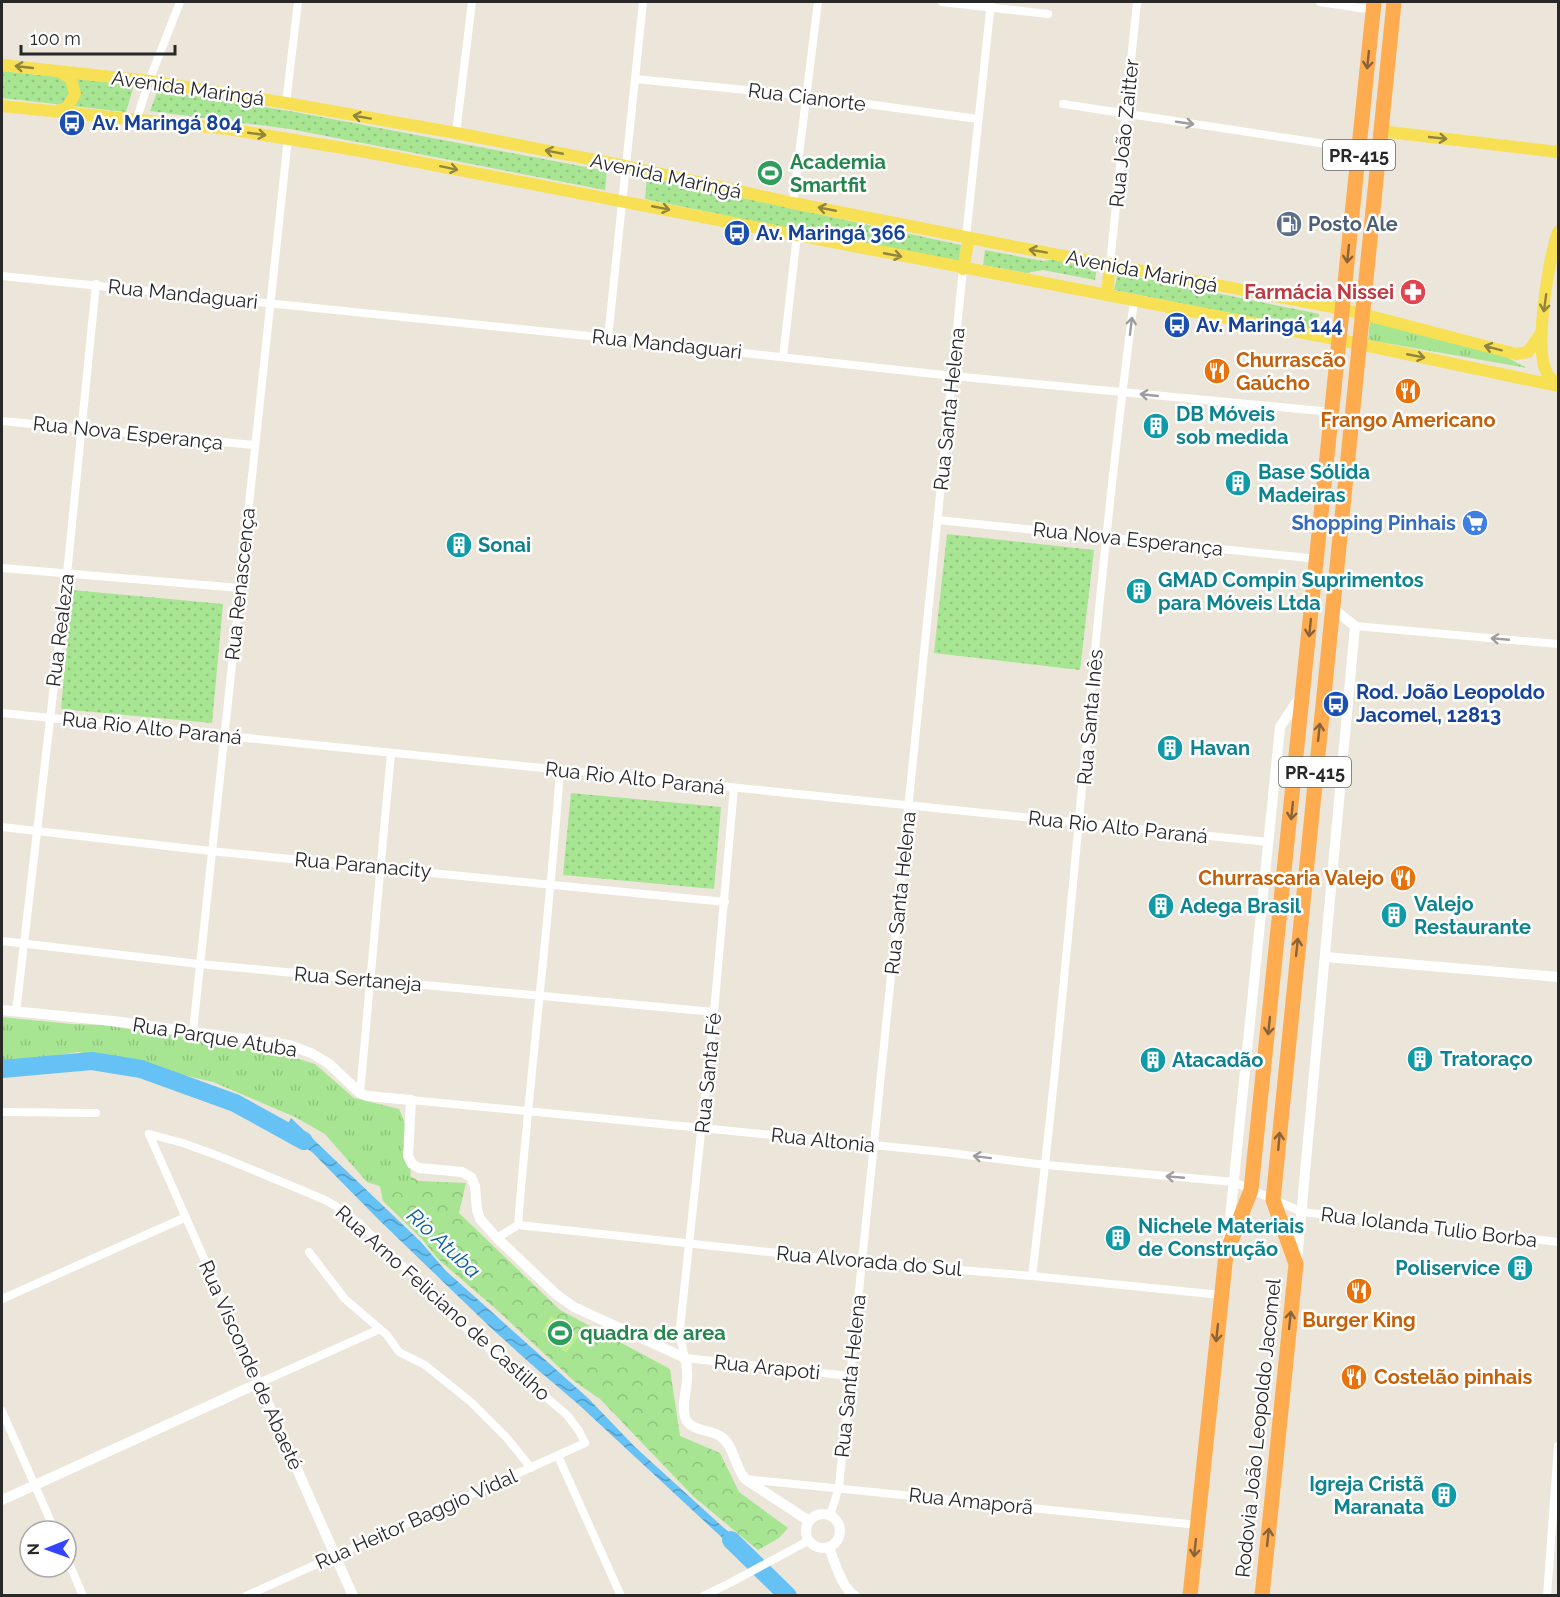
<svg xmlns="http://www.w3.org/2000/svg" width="1560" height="1597" font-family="Raleway,sans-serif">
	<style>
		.grass { fill: url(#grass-dots) }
		.forest { fill: url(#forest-crowns) }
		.park { fill: url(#park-tufts) }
		.pitch { fill: #bcee8d }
		.water { fill: url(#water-waves) }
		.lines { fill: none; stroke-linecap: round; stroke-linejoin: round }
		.river { stroke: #66c1f4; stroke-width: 18 }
		.street { stroke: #fff; stroke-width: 8 }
		.secondary { stroke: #fff; stroke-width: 10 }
		.primary { stroke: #f7e053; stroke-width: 12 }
		.highway { stroke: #ffac51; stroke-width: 15 }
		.oneway { stroke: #89633a }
		.oneway2 { stroke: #90843e }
		.oneway3 { stroke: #9e9e9e }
		.labels { text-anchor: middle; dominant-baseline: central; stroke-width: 5; stroke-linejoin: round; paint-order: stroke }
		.shield { fill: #fff; stroke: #686868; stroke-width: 1.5 }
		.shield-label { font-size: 18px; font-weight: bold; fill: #282828 }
		.street-label { font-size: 20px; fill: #282828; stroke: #fff }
		.transit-label { font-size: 20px; font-weight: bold; fill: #164399; stroke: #fff; text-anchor: start }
		.leisure-label { font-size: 20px; font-weight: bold; fill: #27864d; stroke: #fff; text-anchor: start }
		.service-label { font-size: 20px; font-weight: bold; fill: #4e5e75; stroke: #fff; text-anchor: start }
		.health-label { font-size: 20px; font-weight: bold; fill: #be3a42; stroke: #fff; text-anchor: end }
		.food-label { font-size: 20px; font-weight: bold; fill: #c56008; stroke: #fff; text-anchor: start }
		.culture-label { font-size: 20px; font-weight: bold; fill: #0d838f; stroke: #fff; text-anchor: start }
		.shop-label { font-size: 20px; font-weight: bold; fill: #366cbe; stroke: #fff; text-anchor: end }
		.water-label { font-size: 21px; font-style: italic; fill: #075c9e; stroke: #fff }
	</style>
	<defs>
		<pattern id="grass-dots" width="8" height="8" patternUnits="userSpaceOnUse" patternTransform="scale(1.5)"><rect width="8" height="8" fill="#a7e592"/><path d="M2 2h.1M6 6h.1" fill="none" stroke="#90c47e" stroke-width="1.8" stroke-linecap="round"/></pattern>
		<pattern id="forest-crowns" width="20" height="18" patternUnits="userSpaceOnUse" patternTransform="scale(1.5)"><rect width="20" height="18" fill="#a7e592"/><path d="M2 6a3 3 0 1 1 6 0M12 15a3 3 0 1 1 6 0" fill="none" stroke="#90c47e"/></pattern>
		<pattern id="park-tufts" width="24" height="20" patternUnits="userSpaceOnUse" patternTransform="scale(1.5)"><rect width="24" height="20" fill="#a7e592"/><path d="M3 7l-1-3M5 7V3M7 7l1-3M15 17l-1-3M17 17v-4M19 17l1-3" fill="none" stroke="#90c47e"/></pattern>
		<pattern id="water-waves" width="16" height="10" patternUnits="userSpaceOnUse" patternTransform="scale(1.5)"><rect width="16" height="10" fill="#66c1f4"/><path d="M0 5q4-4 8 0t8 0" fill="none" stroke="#549dc6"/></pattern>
	</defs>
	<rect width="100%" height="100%" fill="#ece5d9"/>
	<!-- grass -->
	<g class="grass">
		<polygon points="2,71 134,85 126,112 2,98"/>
		<polygon points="158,90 295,112 607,171 605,190 290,129 150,111"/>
		<polygon points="647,177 961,245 959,263 645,199"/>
		<polygon points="985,250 1043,261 1056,259 1097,266 1095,280 1043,270 1026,273 983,265"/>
		<polygon points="1118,273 1319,314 1316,330 1114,290"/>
		<polygon points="947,534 1094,550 1080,670 934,653"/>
		<polygon points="72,590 223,604 212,723 61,709"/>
		<polygon points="571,793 721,807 714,889 563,875"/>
	</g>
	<!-- forest -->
	<polygon class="forest" points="374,1157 419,1181 466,1183 459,1213 560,1310 670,1369 680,1436 720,1453 739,1492 788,1528 779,1538 758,1550 694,1497 600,1399 574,1381 497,1310 438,1259 421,1238 383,1201"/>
	<!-- park -->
	<g class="park">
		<polygon points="1370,321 1495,351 1527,368 1368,340"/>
		<path d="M2,1017L71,1024L102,1025L265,1049L315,1064L354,1098L399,1109C412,1135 411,1168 410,1196L367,1182L325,1134L295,1117L213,1082L123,1061L78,1052L14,1063H2Z"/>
	</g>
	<!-- pitch -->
	<polygon class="pitch" points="551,1316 579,1335 566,1353 542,1331"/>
	<!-- water -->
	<polygon class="water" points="291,1118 420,1241 446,1271 589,1399 635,1447 724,1528 757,1554 744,1558 578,1404 531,1364 490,1327 378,1219 312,1152 282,1134"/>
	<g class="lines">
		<!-- river -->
		<g class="river">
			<polyline points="2,1069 92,1061 141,1069 235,1103 304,1141"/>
			<polyline points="731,1540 788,1596"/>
		</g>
		<!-- street -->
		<g class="street">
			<polyline points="942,2 1048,14"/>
			<polyline points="1320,2 1373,10"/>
			<polyline points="635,79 807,96 978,119"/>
			<polyline points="286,103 298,2"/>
			<polyline points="1063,104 1359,149"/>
			<polyline points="136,121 149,81 180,2"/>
			<polyline points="456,133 472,2"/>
			<polyline points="793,203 818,2"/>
			<polyline points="966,237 991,2"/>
			<polyline points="1110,264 1137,2"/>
			<polyline points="2,276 608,338 953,376 1332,412"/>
			<polyline points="608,338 643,2"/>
			<polyline points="783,357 797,235"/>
			<polyline points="2,421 254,445"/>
			<polyline points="938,520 1318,559"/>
			<polyline points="2,568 240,588"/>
			<polyline points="1355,626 1558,644"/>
			<polyline points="2,713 1269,842"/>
			<polyline points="734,788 714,1012 680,1328 681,1341 685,1358 850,1376"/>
			<polyline points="2,827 210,851 725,902"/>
			<polyline points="2,941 199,964 714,1012"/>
			<polyline points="16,1012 67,574 96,284"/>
			<polyline points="193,1031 288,138"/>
			<polyline points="360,1093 391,753"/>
			<polyline points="411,1100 702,1128 943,1152 1046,1165 1234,1182 1302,1212 1558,1242"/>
			<polyline points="2,1112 96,1113"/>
			<polyline points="149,1134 183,1143 224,1158 323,1199 334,1205 359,1223 472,1334 567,1415 579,1431 585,1443 246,1596"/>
			<polyline points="149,1134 259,1383 380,1329"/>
			<polyline points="518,1225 862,1262 1032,1276 1221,1295"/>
			<path d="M518,1225C530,1073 549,923 560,771"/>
			<polyline points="497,1238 518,1225"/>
			<polyline points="309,1252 345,1299 387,1335 399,1352 425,1365 471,1402 506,1437 531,1468"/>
			<path d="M1032,1276C1072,952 1091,625 1134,301"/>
			<polyline points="2,1299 186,1217"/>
			<polyline points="2,1411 55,1531"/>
			<polyline points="558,1456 621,1596"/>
			<polyline points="745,1479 1198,1525"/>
			<polyline points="830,1516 839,1487 963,269"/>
			<polyline points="66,1556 83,1596"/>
			<polyline points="703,1596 728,1584 808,1541"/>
			<polyline points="1547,1596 1558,1446"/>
		</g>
		<!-- secondary -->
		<g class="secondary">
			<polyline points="1325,957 1558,977"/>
			<path d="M2,1010L113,1021L289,1045L311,1053L328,1063L360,1093L367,1096L411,1100L408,1156L412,1164L419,1168L462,1172L471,1177L475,1186L477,1210L480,1219L497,1238L557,1295L574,1307L685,1358C692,1381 680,1401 685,1417C689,1431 709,1429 720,1436C734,1445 735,1467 745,1479L809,1521"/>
			<polyline points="1228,1238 1280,727 1301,695"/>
			<polyline points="1297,1260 1355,626 1332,608"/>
			<polyline points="2,1500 259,1383 353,1596"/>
			<circle cx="823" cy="1531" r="17"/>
			<path d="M829,1548C835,1562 841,1587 855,1596"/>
		</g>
		<!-- primary -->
		<g class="primary">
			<polyline points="2,65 149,81 286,103 456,133 626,166 793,203 1006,245 1343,309 1516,354 1528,352 1541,333"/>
			<polyline points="2,106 228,129 361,151 1340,340 1558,386"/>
			<polyline points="57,111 67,108 75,94 71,79 59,71"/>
			<polyline points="1380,131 1558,152"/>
			<path d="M1558,232C1549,259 1534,346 1546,371C1548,377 1553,381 1558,384"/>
			<polyline points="963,269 969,238"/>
			<polyline points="1107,295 1110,264"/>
		</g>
		<!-- highway -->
		<g class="highway">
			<polyline points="1190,1596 1226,1254 1251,1190 1374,2"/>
			<polyline points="1262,1596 1296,1264 1273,1200 1394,2"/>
		</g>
	</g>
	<!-- one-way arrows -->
	<defs><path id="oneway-shaft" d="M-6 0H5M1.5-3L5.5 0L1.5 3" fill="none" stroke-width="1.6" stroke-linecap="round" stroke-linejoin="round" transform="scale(1.5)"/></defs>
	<g class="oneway">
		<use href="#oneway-shaft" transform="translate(1368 60) rotate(96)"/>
		<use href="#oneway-shaft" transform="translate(1348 254) rotate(96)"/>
		<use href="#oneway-shaft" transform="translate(1310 628) rotate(96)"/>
		<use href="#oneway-shaft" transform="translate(1319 732) rotate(-84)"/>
		<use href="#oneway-shaft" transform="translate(1292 811) rotate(96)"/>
		<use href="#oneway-shaft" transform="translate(1297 947) rotate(-84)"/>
		<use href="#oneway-shaft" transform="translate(1269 1026) rotate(96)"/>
		<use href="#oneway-shaft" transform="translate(1279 1141) rotate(-85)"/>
		<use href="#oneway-shaft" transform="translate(1290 1320) rotate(-84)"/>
		<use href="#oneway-shaft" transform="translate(1217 1333) rotate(96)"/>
		<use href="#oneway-shaft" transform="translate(1268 1537) rotate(-84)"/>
		<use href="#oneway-shaft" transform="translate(1195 1548) rotate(96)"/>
	</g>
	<g class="oneway2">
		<use href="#oneway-shaft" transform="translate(24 67) rotate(-174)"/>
		<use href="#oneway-shaft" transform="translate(362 117) rotate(-170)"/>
		<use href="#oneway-shaft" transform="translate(257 134) rotate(8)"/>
		<use href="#oneway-shaft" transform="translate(1438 138) rotate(6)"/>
		<use href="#oneway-shaft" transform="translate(554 152) rotate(-169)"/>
		<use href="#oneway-shaft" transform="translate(449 168) rotate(12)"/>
		<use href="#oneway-shaft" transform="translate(661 208) rotate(11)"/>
		<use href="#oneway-shaft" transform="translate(827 209) rotate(-169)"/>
		<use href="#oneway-shaft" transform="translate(1038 251) rotate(-170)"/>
		<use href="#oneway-shaft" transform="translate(893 255) rotate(11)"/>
		<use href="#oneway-shaft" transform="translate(1545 303) rotate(98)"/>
		<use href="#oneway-shaft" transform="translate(1493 348) rotate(-165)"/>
		<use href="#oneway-shaft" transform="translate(1416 356) rotate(11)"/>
	</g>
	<g class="oneway3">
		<use href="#oneway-shaft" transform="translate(1185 123) rotate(8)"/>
		<use href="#oneway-shaft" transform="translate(1131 326) rotate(-83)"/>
		<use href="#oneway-shaft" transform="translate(1149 395) rotate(-174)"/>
		<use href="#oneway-shaft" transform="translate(1500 639) rotate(-175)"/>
		<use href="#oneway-shaft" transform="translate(982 1157) rotate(-173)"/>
		<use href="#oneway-shaft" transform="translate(1175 1177) rotate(-175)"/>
	</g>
	<!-- icons -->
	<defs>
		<symbol id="bus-disc" viewBox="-11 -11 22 22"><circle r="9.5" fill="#1a4fb4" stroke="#fff"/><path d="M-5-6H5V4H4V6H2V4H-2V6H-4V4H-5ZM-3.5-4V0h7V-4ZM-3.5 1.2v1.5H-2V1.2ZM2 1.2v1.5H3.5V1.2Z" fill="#fff"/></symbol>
		<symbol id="stadium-disc" viewBox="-11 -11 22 22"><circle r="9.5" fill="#2e9e5b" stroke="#fff"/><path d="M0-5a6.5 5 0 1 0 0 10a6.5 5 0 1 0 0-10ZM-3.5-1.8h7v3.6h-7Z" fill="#fff"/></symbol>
		<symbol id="fuel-disc" viewBox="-11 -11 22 22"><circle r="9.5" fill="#5c6f8a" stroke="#fff"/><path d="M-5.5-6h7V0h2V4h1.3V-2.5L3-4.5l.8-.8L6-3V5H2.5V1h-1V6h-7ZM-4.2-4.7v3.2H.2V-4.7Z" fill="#fff"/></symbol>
		<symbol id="pharmacy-disc" viewBox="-11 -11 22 22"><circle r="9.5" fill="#e0444e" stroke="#fff"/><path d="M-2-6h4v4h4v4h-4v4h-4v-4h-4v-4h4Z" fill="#fff"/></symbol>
		<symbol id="restaurant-disc" viewBox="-11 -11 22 22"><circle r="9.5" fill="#e8710a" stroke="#fff"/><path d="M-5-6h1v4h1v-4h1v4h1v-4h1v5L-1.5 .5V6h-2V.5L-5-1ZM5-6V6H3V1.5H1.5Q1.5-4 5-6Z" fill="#fff"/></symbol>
		<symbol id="building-disc" viewBox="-11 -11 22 22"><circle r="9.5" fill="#0f9aa8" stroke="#fff"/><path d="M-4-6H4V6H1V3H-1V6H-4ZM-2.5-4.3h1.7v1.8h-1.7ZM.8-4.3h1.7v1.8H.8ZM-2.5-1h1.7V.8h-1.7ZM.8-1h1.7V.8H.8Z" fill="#fff"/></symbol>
		<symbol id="supermarket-disc" viewBox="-11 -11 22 22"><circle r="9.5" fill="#3f7fe0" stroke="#fff"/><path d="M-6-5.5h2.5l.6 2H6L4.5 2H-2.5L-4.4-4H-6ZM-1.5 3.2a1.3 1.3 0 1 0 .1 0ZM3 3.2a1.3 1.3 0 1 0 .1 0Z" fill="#fff"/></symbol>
	</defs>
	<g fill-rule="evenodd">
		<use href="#bus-disc" x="57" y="108" width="30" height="30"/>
		<use href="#stadium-disc" x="755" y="158" width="30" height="30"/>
		<use href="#fuel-disc" x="1274" y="209" width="30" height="30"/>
		<use href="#bus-disc" x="722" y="218" width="30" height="30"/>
		<use href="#pharmacy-disc" x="1398" y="277" width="30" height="30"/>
		<use href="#bus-disc" x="1162" y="310" width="30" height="30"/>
		<use href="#restaurant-disc" x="1202" y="356" width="30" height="30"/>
		<use href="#restaurant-disc" x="1393" y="376" width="30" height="30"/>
		<use href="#building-disc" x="1141" y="411" width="30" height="30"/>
		<use href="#building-disc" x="1223" y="468" width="30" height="30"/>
		<use href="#supermarket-disc" x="1460" y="508" width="30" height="30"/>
		<use href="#building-disc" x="444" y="530" width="30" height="30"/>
		<use href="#building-disc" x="1124" y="576" width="30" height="30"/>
		<use href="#bus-disc" x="1321" y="689" width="30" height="30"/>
		<use href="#building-disc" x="1155" y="733" width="30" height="30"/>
		<use href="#restaurant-disc" x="1388" y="863" width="30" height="30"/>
		<use href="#building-disc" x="1146" y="891" width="30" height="30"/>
		<use href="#building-disc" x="1379" y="900" width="30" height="30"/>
		<use href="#building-disc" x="1405" y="1044" width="30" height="30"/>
		<use href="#building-disc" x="1138" y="1045" width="30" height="30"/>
		<use href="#building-disc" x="1103" y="1223" width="30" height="30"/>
		<use href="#building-disc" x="1505" y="1253" width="30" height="30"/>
		<use href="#restaurant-disc" x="1344" y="1276" width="30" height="30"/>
		<use href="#stadium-disc" x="545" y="1318" width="30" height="30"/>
		<use href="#restaurant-disc" x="1339" y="1362" width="30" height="30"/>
		<use href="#building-disc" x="1429" y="1480" width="30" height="30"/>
	</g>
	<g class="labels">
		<!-- shield labels -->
		<g class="shield">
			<rect x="1323" y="140" width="72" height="30" rx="4.5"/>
			<rect x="1279" y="757" width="72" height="30" rx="4.5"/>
		</g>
		<g class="shield-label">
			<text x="1359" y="155">PR-415</text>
			<text x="1315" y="772">PR-415</text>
		</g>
		<!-- street labels -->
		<g class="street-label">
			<text transform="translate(188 88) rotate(8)">Avenida Maringá</text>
			<text transform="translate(807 97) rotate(7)">Rua Cianorte</text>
			<text transform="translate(1124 133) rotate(-84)">Rua João Zaitter</text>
			<text transform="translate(666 176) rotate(12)">Avenida Maringá</text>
			<text transform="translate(1142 271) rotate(11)">Avenida Maringá</text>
			<text transform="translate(183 294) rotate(6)">Rua Mandaguari</text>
			<text transform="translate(667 344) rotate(6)">Rua Mandaguari</text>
			<text transform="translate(949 409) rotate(-84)">Rua Santa Helena</text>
			<text transform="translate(128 433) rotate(6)">Rua Nova Esperança</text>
			<text transform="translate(1128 539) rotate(6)">Rua Nova Esperança</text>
			<text transform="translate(240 584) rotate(-84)">Rua Renascença</text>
			<text transform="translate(60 630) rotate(-83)">Rua Realeza</text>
			<text transform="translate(1090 717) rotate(-85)">Rua Santa Inês</text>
			<text transform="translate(152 728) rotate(6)">Rua Rio Alto Paraná</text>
			<text transform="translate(635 778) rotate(6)">Rua Rio Alto Paraná</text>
			<text transform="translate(1118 827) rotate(6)">Rua Rio Alto Paraná</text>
			<text transform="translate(363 865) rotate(5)">Rua Paranacity</text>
			<text transform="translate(900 893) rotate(-84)">Rua Santa Helena</text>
			<text transform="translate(358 979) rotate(5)">Rua Sertaneja</text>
			<text transform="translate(215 1037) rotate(9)">Rua Parque Atuba</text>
			<text transform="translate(708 1073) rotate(-84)">Rua Santa Fé</text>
			<text transform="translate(823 1140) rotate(6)">Rua Altonia</text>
			<text transform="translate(1429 1227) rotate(7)">Rua Iolanda Tulio Borba</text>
			<text transform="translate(869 1261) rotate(5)">Rua Alvorada do Sul</text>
			<text transform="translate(443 1303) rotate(42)">Rua Arno Feliciano de Castilho</text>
			<text transform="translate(251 1365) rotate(66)">Rua Visconde de Abaeté</text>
			<text transform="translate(767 1367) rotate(6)">Rua Arapoti</text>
			<text transform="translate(850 1376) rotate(-84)">Rua Santa Helena</text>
			<text transform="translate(1258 1428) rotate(-84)">Rodovia João Leopoldo Jacomel</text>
			<text transform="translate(971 1501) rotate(6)">Rua Amaporã</text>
			<text transform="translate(416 1519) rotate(-24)">Rua Heitor Baggio Vidal</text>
		</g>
		<!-- transit labels -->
		<g class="transit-label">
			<text x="92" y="123">Av. Maringá 804</text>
			<text x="756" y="233">Av. Maringá 366</text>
			<text x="1196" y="325">Av. Maringá 144</text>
			<text x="1356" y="692">Rod. João Leopoldo<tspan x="1356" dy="23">Jacomel, 12813</tspan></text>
		</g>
		<!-- leisure labels -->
		<g class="leisure-label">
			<text x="790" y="162">Academia<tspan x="790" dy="23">Smartfit</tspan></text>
			<text x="580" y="1333">quadra de area</text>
		</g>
		<!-- service labels -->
		<g class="service-label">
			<text x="1308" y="224">Posto Ale</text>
		</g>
		<!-- health labels -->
		<g class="health-label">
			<text x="1394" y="292">Farmácia Nissei</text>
		</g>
		<!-- food labels -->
		<g class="food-label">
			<text x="1236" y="360">Churrascão<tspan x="1236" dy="23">Gaúcho</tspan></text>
			<text x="1408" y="420" text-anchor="middle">Frango Americano</text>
			<text x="1384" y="878" text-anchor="end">Churrascaria Valejo</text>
			<text x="1359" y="1320" text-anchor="middle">Burger King</text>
			<text x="1374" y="1377">Costelão pinhais</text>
		</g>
		<!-- culture labels -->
		<g class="culture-label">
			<text x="1176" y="414">DB Móveis<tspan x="1176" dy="23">sob medida</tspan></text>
			<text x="1258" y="472">Base Sólida<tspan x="1258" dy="23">Madeiras</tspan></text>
			<text x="478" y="545">Sonai</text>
			<text x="1158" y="580">GMAD Compin Suprimentos<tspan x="1158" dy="23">para Móveis Ltda</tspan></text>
			<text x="1190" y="748">Havan</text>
			<text x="1414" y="904">Valejo<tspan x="1414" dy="23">Restaurante</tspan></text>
			<text x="1180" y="906">Adega Brasil</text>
			<text x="1440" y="1059">Tratoraço</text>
			<text x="1172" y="1060">Atacadão</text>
			<text x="1138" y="1226">Nichele Materiais<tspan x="1138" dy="23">de Construção</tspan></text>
			<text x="1500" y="1268" text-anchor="end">Poliservice</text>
			<text x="1424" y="1484" text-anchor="end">Igreja Cristã<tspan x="1424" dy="23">Maranata</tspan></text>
		</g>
		<!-- shop labels -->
		<g class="shop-label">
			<text x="1456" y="523">Shopping Pinhais</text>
		</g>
		<!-- water labels -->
		<g class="water-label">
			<text transform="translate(444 1243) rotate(43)">Rio Atuba</text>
		</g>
	</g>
	<!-- border -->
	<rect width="1560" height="1597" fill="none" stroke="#282828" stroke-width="6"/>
	<!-- north arrow -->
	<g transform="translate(48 1549) rotate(269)"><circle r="28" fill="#ffffff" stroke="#a9a9a9" stroke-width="1.5"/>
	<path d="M0-4.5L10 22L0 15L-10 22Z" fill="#3345ff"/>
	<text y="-9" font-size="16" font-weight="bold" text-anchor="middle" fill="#282828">N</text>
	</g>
	<!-- scale -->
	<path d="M21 45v9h154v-9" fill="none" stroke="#282828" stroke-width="3"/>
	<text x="30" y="45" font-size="18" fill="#282828" stroke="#ffffff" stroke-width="4.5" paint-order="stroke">100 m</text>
</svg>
